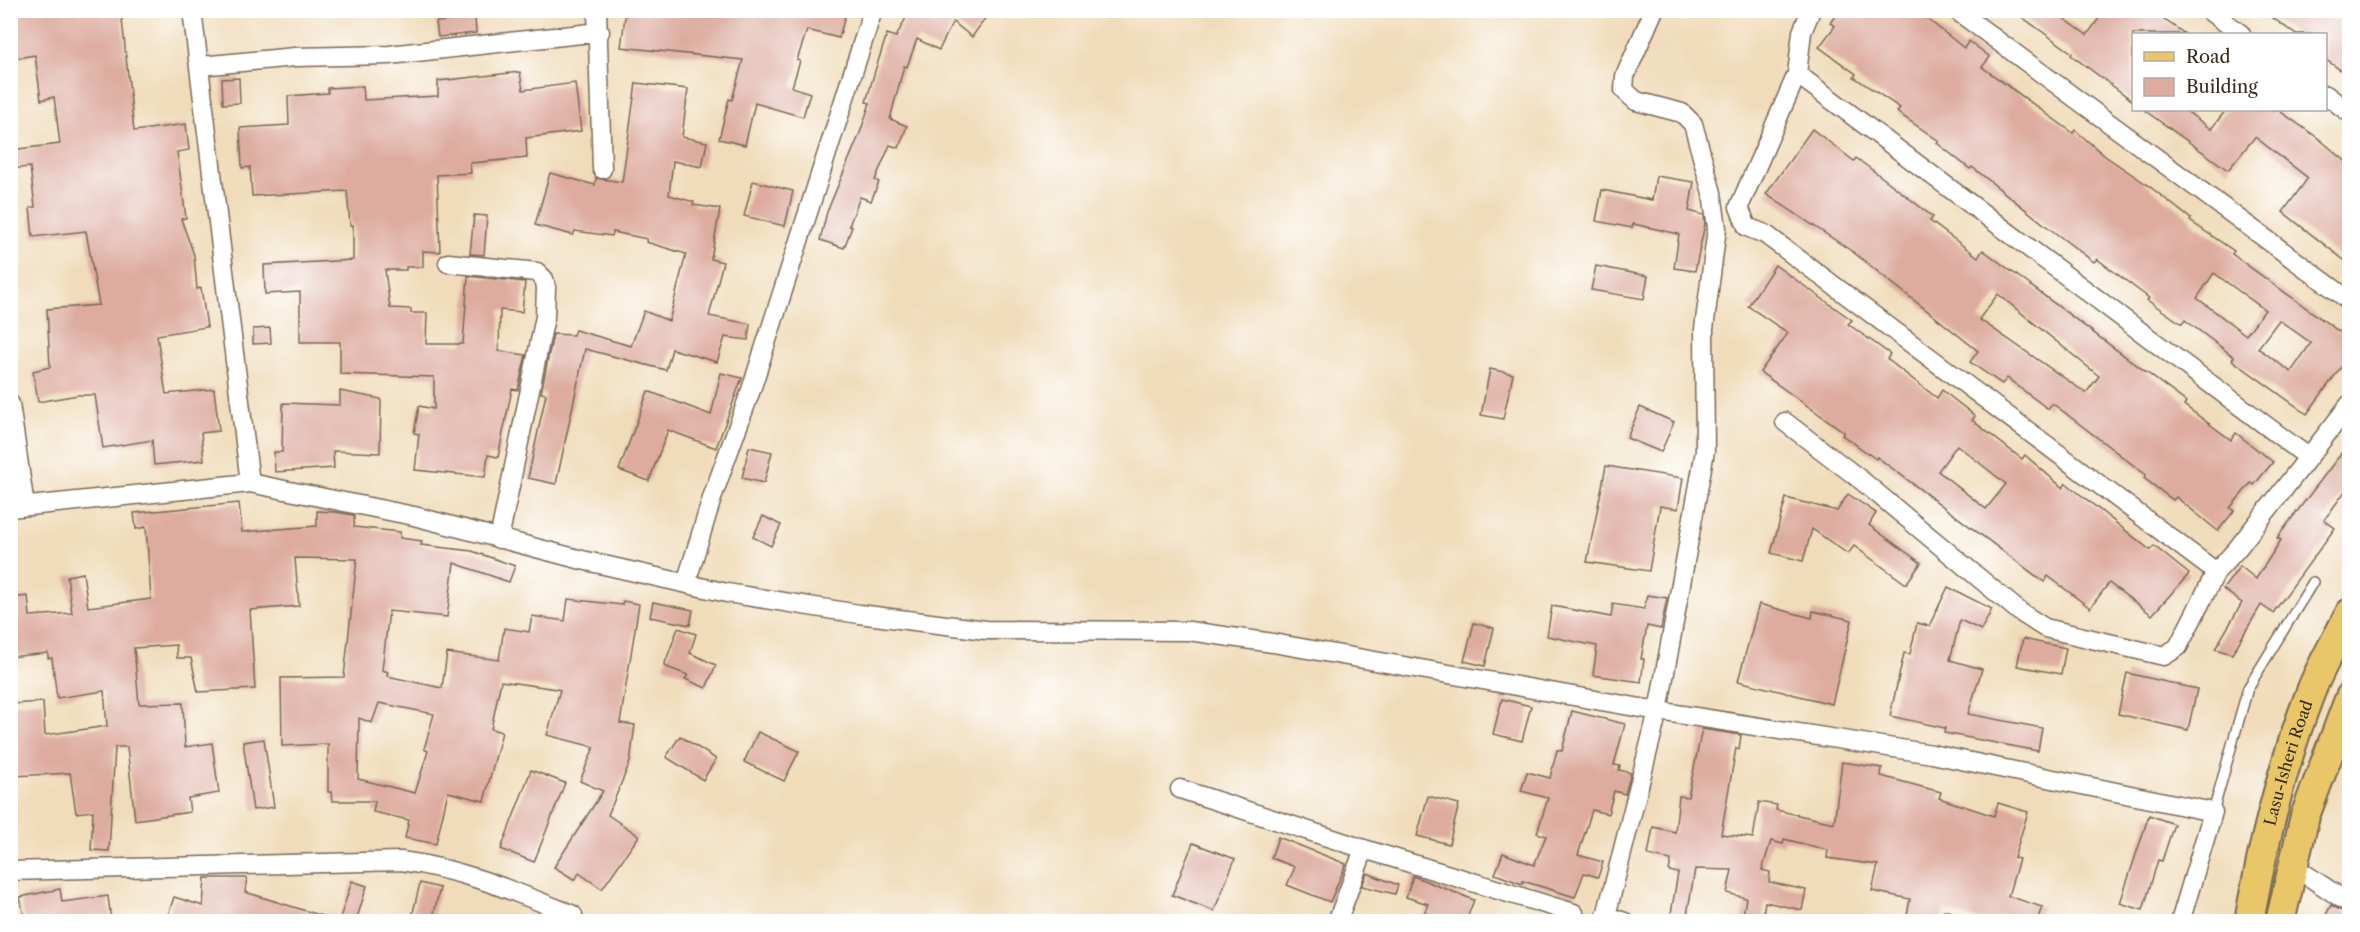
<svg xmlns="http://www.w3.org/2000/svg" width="2360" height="932" font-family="'Libre Caslon Text',serif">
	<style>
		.building { fill: #ddac9f; fill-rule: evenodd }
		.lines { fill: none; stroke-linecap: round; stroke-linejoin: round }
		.service-casing { stroke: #7a6855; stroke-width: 12 }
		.minor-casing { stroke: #7a6855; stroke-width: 21 }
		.primary-casing { stroke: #7a6855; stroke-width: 32 }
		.service { stroke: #fff; stroke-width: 9 }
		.minor { stroke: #fff; stroke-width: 18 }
		.primary { stroke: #e9c769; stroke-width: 28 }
		.labels { text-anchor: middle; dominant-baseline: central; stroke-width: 4.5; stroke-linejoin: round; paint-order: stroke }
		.street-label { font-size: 16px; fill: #3b2a1e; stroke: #fff }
	</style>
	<rect width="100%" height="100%" fill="#fff"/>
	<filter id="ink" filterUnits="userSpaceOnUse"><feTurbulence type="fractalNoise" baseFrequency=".0167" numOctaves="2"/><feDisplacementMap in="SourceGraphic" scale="12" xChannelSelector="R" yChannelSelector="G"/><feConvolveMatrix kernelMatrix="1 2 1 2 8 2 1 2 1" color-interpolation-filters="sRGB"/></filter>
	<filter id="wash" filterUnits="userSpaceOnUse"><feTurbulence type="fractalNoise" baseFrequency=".008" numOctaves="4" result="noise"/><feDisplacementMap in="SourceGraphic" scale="24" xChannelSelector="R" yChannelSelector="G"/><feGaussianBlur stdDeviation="1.35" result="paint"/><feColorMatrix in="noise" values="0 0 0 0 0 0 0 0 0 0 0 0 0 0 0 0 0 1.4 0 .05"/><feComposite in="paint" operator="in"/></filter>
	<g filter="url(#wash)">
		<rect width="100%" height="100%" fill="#f0dcba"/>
		<g id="blocks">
			<!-- building -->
			<g class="building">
				<polygon points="10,10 121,10 134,131 186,124 189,150 177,152 186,218 181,219 194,255 197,289 201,288 207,327 157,335 166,394 214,389 219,431 201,433 204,460 154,465 152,440 103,448 95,395 78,395 38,402 33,371 50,367 47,309 99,305 86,231 33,237 30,208 35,207 30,167 10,169 10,150 60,144 54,97 41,100 35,55 10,59"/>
				<polygon points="626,10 825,10 845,16 839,38 807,30 797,60 800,61 792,87 810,93 803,117 755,103 745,145 719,139 729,99 732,100 743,60 621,47"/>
				<polygon points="910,10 991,10 972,37 953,22 939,50 917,39 907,67 904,66 890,119 907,126 899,148 890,145 875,180 879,182 871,201 860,197 849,226 852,227 844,248 820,240 827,212 860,133 870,103 866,102 875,71 887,34 896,37"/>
				<path d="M1839,10H1916L1964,48L1969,41L1990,57L1982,67L2073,133L2075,130L2105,156L2149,186L2191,219L2190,221L2234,251L2232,254L2349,339V356L2307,414L2232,360L2234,357L2185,320L2182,324L2147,300L2149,298L2097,259L2094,262L2054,232L1972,167L1970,169L1937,143L1939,141L1897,112L1900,108L1854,77L1856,74L1819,47L1835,26L1830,23ZM2214,273L2265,310L2246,335L2197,298ZM2279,320L2311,343L2291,372L2258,348Z"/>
				<polygon points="2012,10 2052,10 2087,35 2105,10 2150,10 2185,34 2133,34 2133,101 2071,55 2072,53"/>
				<polygon points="2262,10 2349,10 2349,76 2325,59 2325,34 2295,34"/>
				<polygon points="475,18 476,33 438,37 436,22"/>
				<polygon points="520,72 523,90 575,83 581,131 526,138 527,158 470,163 471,173 437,175 440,252 423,251 423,267 406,267 406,270 385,270 390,308 411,309 411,313 427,313 426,344 463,344 468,276 525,282 522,312 500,310 499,351 526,355 518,390 512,389 498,457 488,455 485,477 415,470 419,434 414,433 419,406 434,409 434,377 340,374 340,342 300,342 300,292 265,294 264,265 353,260 353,225 350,225 347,191 252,196 250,167 242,168 240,128 289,125 288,96 328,93 328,88 363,86 364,100 438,96 438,81"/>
				<polygon points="239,78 240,103 223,104 222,79"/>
				<polygon points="636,83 688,89 682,137 707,142 702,167 673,161 669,195 694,202 693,205 720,209 711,259 723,262 709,316 750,324 748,340 725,337 717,362 672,349 666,370 585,349 556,484 528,478 546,394 541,393 553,334 573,335 575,330 631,346 644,311 669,321 686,254 646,242 647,239 613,232 612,236 575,231 573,235 535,225 550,173 595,185 596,178 622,182"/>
				<polygon points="2144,110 2185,110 2211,129 2226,110 2278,110 2318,138 2349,164 2349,264 2283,212 2308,178 2255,137 2228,170"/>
				<path d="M1812,129L1854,161L1856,158L1887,181L1933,217L1930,221L1978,257L1983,250L2186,402L2184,405L2231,440L2236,433L2273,462L2254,485L2251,483L2230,508L2234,511L2218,531L2176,497L2173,500L2144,478L2146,475L2052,403L2048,409L2007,378L2002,384L1970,362L1978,351L1853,252L1766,194ZM1998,294L2099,376L2086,393L1979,319Z"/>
				<polygon points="1656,176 1694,182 1689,211 1704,215 1705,224 1695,271 1674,268 1679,234 1633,224 1632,228 1596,221 1602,190 1652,200"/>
				<polygon points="753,181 793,191 785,226 744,216"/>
				<polygon points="474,215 487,216 484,255 470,254"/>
				<path d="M1775,265L1852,320L1848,324L1890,354L1887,359L1937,398L1942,390L1975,416L1972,420L2022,459L2025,455L2063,488L2066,483L2150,550L2154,546L2189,574L2152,615L2109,583L2090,608L2048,576L2044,582L1877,457L1876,459L1842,435L1844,432L1760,372L1788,333L1748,306ZM1957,445L2006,484L1986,509L1938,471Z"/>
				<polygon points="1596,266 1648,276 1644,299 1591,290"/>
				<polygon points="270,328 271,343 253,344 253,329"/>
				<polygon points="1490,369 1513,374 1503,419 1481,415"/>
				<polygon points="721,373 742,378 716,448 668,430 649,481 619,470 648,391 711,415"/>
				<polygon points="340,391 381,399 380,453 333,451 334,468 275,472 274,452 282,452 283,403 340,405"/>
				<polygon points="1640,407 1674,422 1661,452 1627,438"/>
				<polygon points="2349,443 2349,486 2324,520 2335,528 2273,613 2261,605 2232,654 2215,649 2242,603 2223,589 2240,566 2256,579 2281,540 2277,538"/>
				<polygon points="749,447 772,452 764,483 742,478"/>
				<polygon points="1606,466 1683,478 1678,509 1660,506 1649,571 1587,562"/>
				<polygon points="1848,494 1876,513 1869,525 1921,563 1906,584 1854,546 1848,554 1812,529 1803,561 1771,553 1786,498 1837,511"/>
				<path d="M239,503L242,532L317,526V511L335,512L354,515V527L400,532V538L422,541L421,545L472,551L515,566L509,582L454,563L447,617L389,611L382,670L388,672L387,676L442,688L447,653L499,660L504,628L529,632L532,616L565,621L568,599L622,605L623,601L639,604L620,723L635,725L630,762L608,815L639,836L602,889L579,873L575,880L554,867L603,791L580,781L594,747L547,735L560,690L557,689L501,681L491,729L502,732L484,801L448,792L436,844L405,838L409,820L373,812L375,801H332L331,792H328V744L282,746L281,678L344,677L357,559L295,558L299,606L250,610L255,689L198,692L191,658H177L176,645L134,648L139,704L183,703L185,747L212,743L219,793L188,798L190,812L135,820L127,747H115L109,851L91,850L93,811L76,813L70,773L14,776L11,704L43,702L45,735L107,726L104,691L57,698L52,658H48V653L10,657V598L28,596L30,616L72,613L67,576L83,573L88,607L151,599L146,527L136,529L134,513ZM379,703L434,714L424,749L428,751L415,793L358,779L359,718L372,723Z"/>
				<polygon points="763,516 781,525 771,546 753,537"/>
				<polygon points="1948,587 1992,609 1981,630 1960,620 1950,660 1982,669 1968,714 2042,728 2038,751 1944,733 1945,728 1890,716 1904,653 1910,654 1917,623 1929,626"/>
				<polygon points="1647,595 1667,598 1661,629 1647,626 1641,659 1644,659 1641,682 1593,675 1597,646 1547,636 1552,606 1611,617 1613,604 1644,609"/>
				<polygon points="653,602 693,610 690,625 650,617"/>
				<polygon points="1759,604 1812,618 1813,611 1852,620 1832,704 1738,681"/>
				<polygon points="1474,623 1494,628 1485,666 1464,661"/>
				<polygon points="678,628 696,634 690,653 716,665 706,688 685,679 688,675 664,666"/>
				<polygon points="2023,639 2066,648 2061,674 2017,666"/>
				<polygon points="2127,673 2197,689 2188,730 2118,714"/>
				<polygon points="1502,699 1531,706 1522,741 1493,734"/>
				<polygon points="1572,711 1625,724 1614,765 1620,766 1619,770 1631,773 1625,794 1614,791 1608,814 1592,810 1578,855 1603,862 1598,877 1584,873 1575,897 1523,881 1522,884 1495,874 1503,853 1534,865 1546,836 1537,833 1548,798 1521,791 1527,772 1550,778 1557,750 1562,751"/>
				<polygon points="1702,729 1741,735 1739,749 1736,748 1721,834 1753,838 1759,802 1777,805 1776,810 1834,823 1842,762 1882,768 1881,776 1941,792 1939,798 1994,816 1998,803 2028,812 2014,858 2019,859 2008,896 2042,907 2037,921 1982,921 1944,910 1941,921 1906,921 1910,899 1872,891 1878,865 1827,858 1828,850 1784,839 1783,844 1771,841 1762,870 1770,872 1769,882 1806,890 1802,910 1765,902 1762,921 1742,921 1746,898 1727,893 1732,870 1695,869 1686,921 1670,919 1678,873 1669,871 1671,860 1648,855 1653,827 1675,832 1679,796 1688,797"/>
				<polygon points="758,732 799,751 784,781 744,762"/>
				<polygon points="680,736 716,759 703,780 666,757"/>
				<polygon points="264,739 274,807 253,810 243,742"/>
				<polygon points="531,770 565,783 534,862 501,849"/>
				<polygon points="1428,796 1459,804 1449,844 1417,836"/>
				<polygon points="2149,815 2174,824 2162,861 2158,860 2143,910 2120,903"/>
				<polygon points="1278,837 1346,864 1330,902 1287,885 1295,867 1271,858"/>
				<polygon points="1193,843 1235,859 1214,911 1172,895"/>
				<polygon points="1367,873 1398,885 1395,894 1362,886"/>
				<polygon points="1413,876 1474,900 1466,921 1421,921 1428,904 1406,897"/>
				<polygon points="205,878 247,878 245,892 329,918 328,921 166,921 174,897 203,906"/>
				<polygon points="352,881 367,886 356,921 339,921"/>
				<polygon points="420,883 440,888 432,921 411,921"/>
				<polygon points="60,889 62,902 108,896 111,921 25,921 20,897"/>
				<polygon points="2331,905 2349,915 2349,921 2323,921"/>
			</g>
		</g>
	</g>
	<g filter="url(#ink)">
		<use href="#blocks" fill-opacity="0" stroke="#7a6855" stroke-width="1.5"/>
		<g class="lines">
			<defs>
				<polyline id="service" points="2213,812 2248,688 2313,582"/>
				<g id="minor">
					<polyline points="192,10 250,483"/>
					<polyline points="597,10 602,169"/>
					<polyline points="1811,10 1802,32 1797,74 1739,207 1747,227 1765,234 2216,572"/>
					<polyline points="1956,10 2350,301"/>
					<polyline points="2208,10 2241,34"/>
					<polyline points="200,66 295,57 389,55 600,32"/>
					<polyline points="1797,74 2308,457"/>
					<polyline points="2326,95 2350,113"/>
					<polyline points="448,263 537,272 544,279 546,287 545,317 499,539"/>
					<polyline points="10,404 25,506"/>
					<polyline points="1785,422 1861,480 2020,612 2045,628 2164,656 2178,647 2216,572 2237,549 2350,404"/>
					<polyline points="10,508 250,483 414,516 582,560 727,593 859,614 986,630 1189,631 1273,643 1658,711 1932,754 2213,812 2180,922"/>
					<polyline points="686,583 713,495 751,390 873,10"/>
					<polyline points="1180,789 1364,849 1574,913"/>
					<polyline points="2293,866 2350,904"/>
					<path d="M10,871L401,861C462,869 516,892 573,915"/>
					<polyline points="1337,922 1364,849"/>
					<polyline points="1625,922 1606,916 1658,711 1705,451 1704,329 1717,228 1712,193 1693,124 1682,113 1636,101 1624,90 1625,76 1654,10"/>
				</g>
				<g id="primary">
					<path id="s1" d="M2249,922C2263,843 2282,766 2311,691C2321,665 2337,639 2350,613"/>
					<polyline points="2280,922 2305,816 2350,697"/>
				</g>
			</defs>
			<!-- service casing -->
			<use href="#service" class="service-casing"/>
			<!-- minor casing -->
			<use href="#minor" class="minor-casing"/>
			<!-- primary casing -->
			<use href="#primary" class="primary-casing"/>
			<!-- service -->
			<use href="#service" class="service"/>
			<!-- minor -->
			<use href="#minor" class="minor"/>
			<!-- primary -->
			<use href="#primary" class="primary"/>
		</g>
	</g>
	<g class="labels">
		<!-- street labels -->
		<g class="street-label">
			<text stroke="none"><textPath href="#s1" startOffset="164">Lasu-Isheri Road</textPath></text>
		</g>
	</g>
	<!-- margin -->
	<rect width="2360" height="932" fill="none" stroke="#fff" stroke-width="36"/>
	<!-- legend -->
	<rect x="2132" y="33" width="195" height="78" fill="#ffffff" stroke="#b1aaa5" stroke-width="1.5"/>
	<rect x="2144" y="52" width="30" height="9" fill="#e9c769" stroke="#b1aaa5" stroke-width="1.5"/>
	<text x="2186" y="63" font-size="18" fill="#3b2a1e">Road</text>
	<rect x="2144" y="78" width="30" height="18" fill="#ddac9f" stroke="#b1aaa5" stroke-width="1.5"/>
	<text x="2186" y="93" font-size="18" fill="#3b2a1e">Building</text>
</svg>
